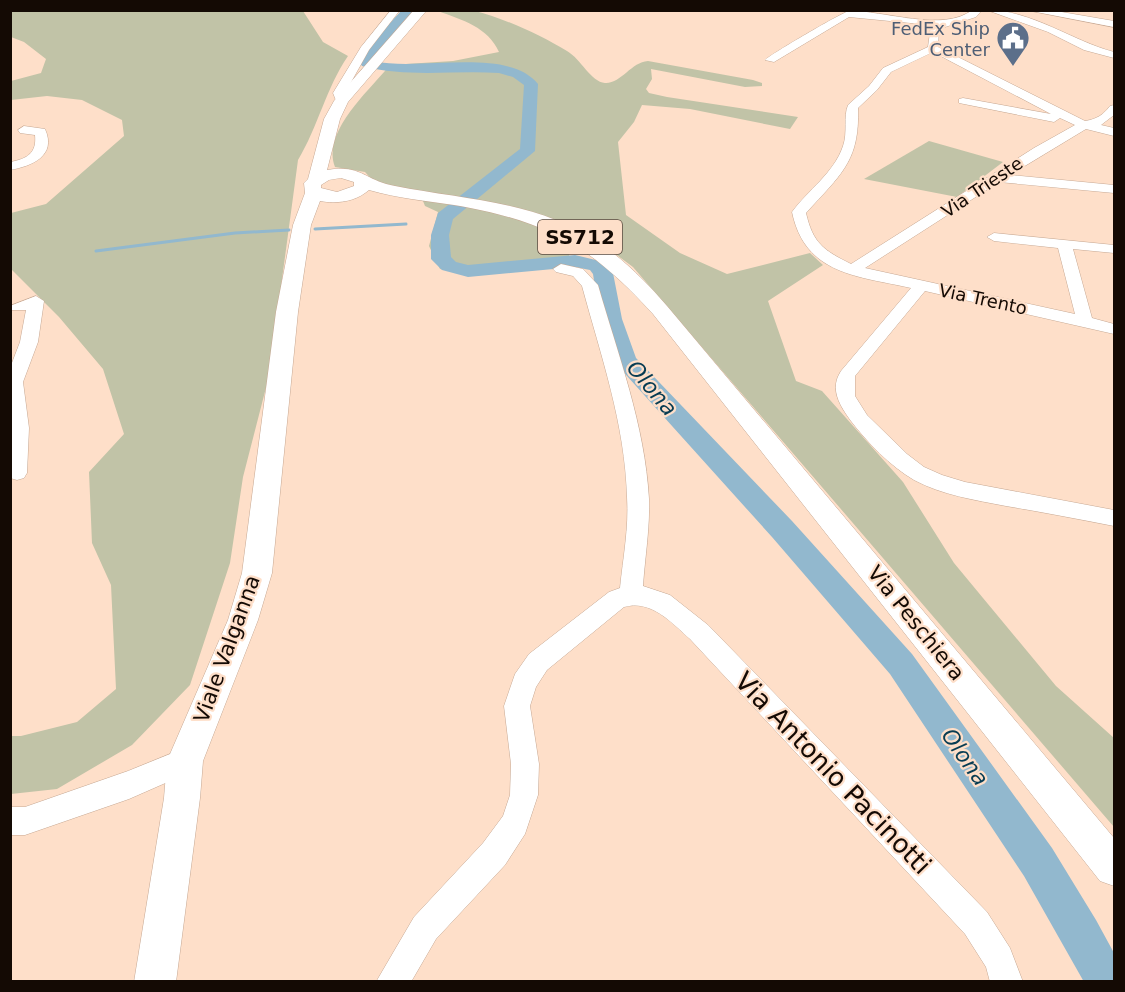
<svg xmlns="http://www.w3.org/2000/svg" width="1125" height="992" font-family="'DejaVu Sans',sans-serif">
	<style>
		.green { fill: #c1c3a7 }
		.lines { fill: none; stroke-linecap: round; stroke-linejoin: round }
		.stream { stroke: #92b8ce; stroke-width: 3 }
		.river { fill: #92b8ce; fill-rule: evenodd }
		.minor-casing { stroke: #c6a893; stroke-width: 1 }
		.major-casing { stroke: #c6a893; stroke-width: 1 }
		.minor { fill: #fff; fill-rule: evenodd }
		.major { fill: #fff; fill-rule: evenodd }
		.labels { text-anchor: middle; dominant-baseline: central; stroke-width: 4.5; stroke-linejoin: round; paint-order: stroke }
		.far-service-label { font-size: 18px; fill: #4e5e75; stroke: #fedfc9; text-anchor: end }
		.far-street-label { font-size: 18px; fill: #140a04; stroke: #fedfc9 }
		.shield { fill: #fedfc9; stroke: #5a4a3f; stroke-width: 1.5 }
		.shield-label { font-size: 20px; font-weight: bold; fill: #140a04 }
		.street-label { font-size: 21px; fill: #140a04; stroke: #fedfc9 }
		.water-label { font-size: 22px; font-style: italic; fill: #073c53; stroke: #fedfc9 }
		.near-street-label { font-size: 26px; fill: #140a04; stroke: #fedfc9 }
	</style>
	<rect width="100%" height="100%" fill="#fedfc9"/>
	<!-- green -->
	<g class="green">
		<path d="M11,11H303L323,42L348,56C326,88 318,127 298,160L269,376L243,477L230,563L190,685L132,745L57,789L11,794V736H21L77,722L116,689L111,585L92,543L89,472L124,434L103,369L59,317L11,269V213L46,204L124,136L122,120L82,100L47,96L11,100V81L41,73L46,59L24,42L11,37Z"/>
		<path d="M438,11C450,11 464,8 475,11C504,18 542,36 567,51C581,59 591,82 605,83C621,84 631,62 648,61L753,80L762,83V86L745,87L651,69L652,79L646,89L649,93L667,97L798,117L790,129L690,109L642,105L634,122L618,142L626,215L680,253L727,274L810,253L823,265L768,301L796,381L822,391L903,482L954,563L1056,686L1114,738V827L633,267L591,236L553,220L570,247L568,267L481,273L440,269L429,246L438,212L425,206L419,191L376,184L365,172L335,167C321,132 370,90 390,65L453,61L499,52C488,27 462,20 438,11Z"/>
		<polygon points="929,141 1003,162 957,197 864,179"/>
	</g>
	<g class="lines">
		<!-- stream -->
		<g class="stream">
			<polyline points="315,229 406,224"/>
			<polyline points="96,251 235,233 289,230"/>
		</g>
		<!-- river -->
		<path class="river" d="M402,10H415L374,57V61C418,72 508,46 538,84L535,151L453,219L449,235L451,257L456,262L468,265L575,255L604,262L613,273L622,319L636,358L792,521L912,654L1052,848L1096,920L1114,953V982H1084L1024,876L890,674L772,537L618,366L600,319L593,274L590,270L575,267L468,277L442,270L431,259V235L438,213L520,149L524,85L513,77L499,73C453,70 408,78 362,66L360,63L362,53Z"/>
		<defs>
			<g id="minor">
				<polygon points="391,10 400,10 369,50 345,93 347,101 345,103 337,103 333,93 361,47"/>
				<path d="M972,10H982L976,17L939,29L938,47L1085,121C1097,119 1103,115 1110,106L1114,105V115L1101,125L1114,128V136L1086,129L1010,175L1114,185V193L999,182L865,268L1075,314L1058,248L994,241L987,237L994,233L1114,245V253L1073,249L1092,318L1114,324V334L925,291L855,376V396L867,415L907,454L924,467L942,475L965,482L1114,510V526C1078,519 1042,512 1006,506C975,500 942,495 914,480C890,466 867,442 851,421C840,406 829,389 841,371L911,288C858,276 805,275 792,212C808,190 834,173 843,146C848,132 843,117 848,105L869,86L883,68L928,47L931,25L849,17L774,62L765,60C771,54 843,12 849,11C883,10 944,33 972,10ZM933,52L1051,114L963,98L959,99V103L1054,122L1060,118L1075,125L1034,148L851,264C823,250 813,243 806,213C840,175 860,162 858,108L877,90L891,72Z"/>
				<path d="M987,10C1032,10 1072,41 1114,52V58L1084,50L1048,32Z"/>
				<polygon points="1026,10 1050,10 1114,21 1114,27"/>
				<path d="M24,126L45,129C57,156 32,166 10,170V162C27,159 37,153 35,135L20,133L18,130Z"/>
				<path d="M561,264L583,269L598,285C618,355 645,425 649,499C650,528 645,557 643,586L670,595L708,625L987,912L1010,948L1023,982H990L986,967L965,934L690,639C672,623 651,599 624,607L547,670L536,687L530,706L539,764L538,795L525,834L505,865L436,939L411,982H376L414,917L483,843L503,816L510,795L511,764L504,706L515,674L529,654L609,592L620,588C623,558 629,528 627,497C625,424 601,356 582,286L573,276L556,272L553,269Z"/>
				<polygon points="36,296 44,301 38,342 23,382 29,428 27,473 24,478 17,480 10,478 10,368 20,342 26,310 12,310 10,306"/>
				<polygon points="185,748 195,752 199,761 195,770 129,799 25,835 10,835 10,807 25,807 128,771"/>
			</g>
			<path id="major" d="M414,10H427L348,102L340,119L327,170C362,164 365,181 395,186C465,200 540,201 600,244C626,261 647,283 667,306L1114,838V886L1100,881L653,314C590,245 547,221 454,205C426,201 397,198 369,190C355,202 337,204 320,201L311,225L298,312L272,573L258,620L203,761L200,798L176,982H134L164,798L167,761L228,620L242,573L276,312L293,225L305,193L304,183L308,179L324,119L334,101ZM341,178L354,182V186L337,192L321,188V185L329,180Z"/>
		</defs>
		<!-- minor casing -->
		<use href="#minor" class="minor-casing"/>
		<!-- major casing -->
		<use href="#major" class="major-casing"/>
		<!-- minor -->
		<use href="#minor" class="minor"/>
		<!-- major -->
		<use href="#major" class="major"/>
	</g>
	<!-- icons -->
	<defs>
		<symbol id="civic-pin" viewBox="-11 -11 22 30"><path d="M0 17L-7.5 6A9.5 9.5 0 1 1 7.5 6Z" fill="#5c6f8a" stroke="#fedfc9"/><path d="M-.6-6.5H3V-4.5H.6V-3L4-1V1h2V6H-6V1h2V-1L-.6-3ZM-1.2 2.5V6h2.4V2.5Z" fill="#fff"/></symbol>
	</defs>
	<g fill-rule="evenodd">
		<use href="#civic-pin" x="994" y="19" width="38" height="52"/>
	</g>
	<g class="labels">
		<!-- far-service labels -->
		<g class="far-service-label">
			<text x="990" y="28">FedEx Ship<tspan x="990" dy="21">Center</tspan></text>
		</g>
		<!-- far-street labels -->
		<g class="far-street-label">
			<text transform="translate(982 187) rotate(-34)">Via Trieste</text>
			<text transform="translate(983 299) rotate(12)">Via Trento</text>
		</g>
		<!-- shield labels -->
		<rect class="shield" x="538" y="220" width="84" height="34" rx="4.5"/>
		<g class="shield-label">
			<text x="580" y="237">SS712</text>
		</g>
		<!-- street labels -->
		<g class="street-label">
			<text transform="translate(916 623) rotate(51)">Via Peschiera</text>
			<text transform="translate(227 649) rotate(-70)">Viale Valganna</text>
		</g>
		<!-- water labels -->
		<g class="water-label">
			<text transform="translate(652 388) rotate(50)">Olona</text>
			<text transform="translate(965 757) rotate(55)">Olona</text>
		</g>
		<!-- near-street labels -->
		<g class="near-street-label">
			<text transform="translate(833 773) rotate(46)">Via Antonio Pacinotti</text>
		</g>
	</g>
	<!-- border -->
	<rect width="1125" height="992" fill="none" stroke="#140a04" stroke-width="24"/>
</svg>
